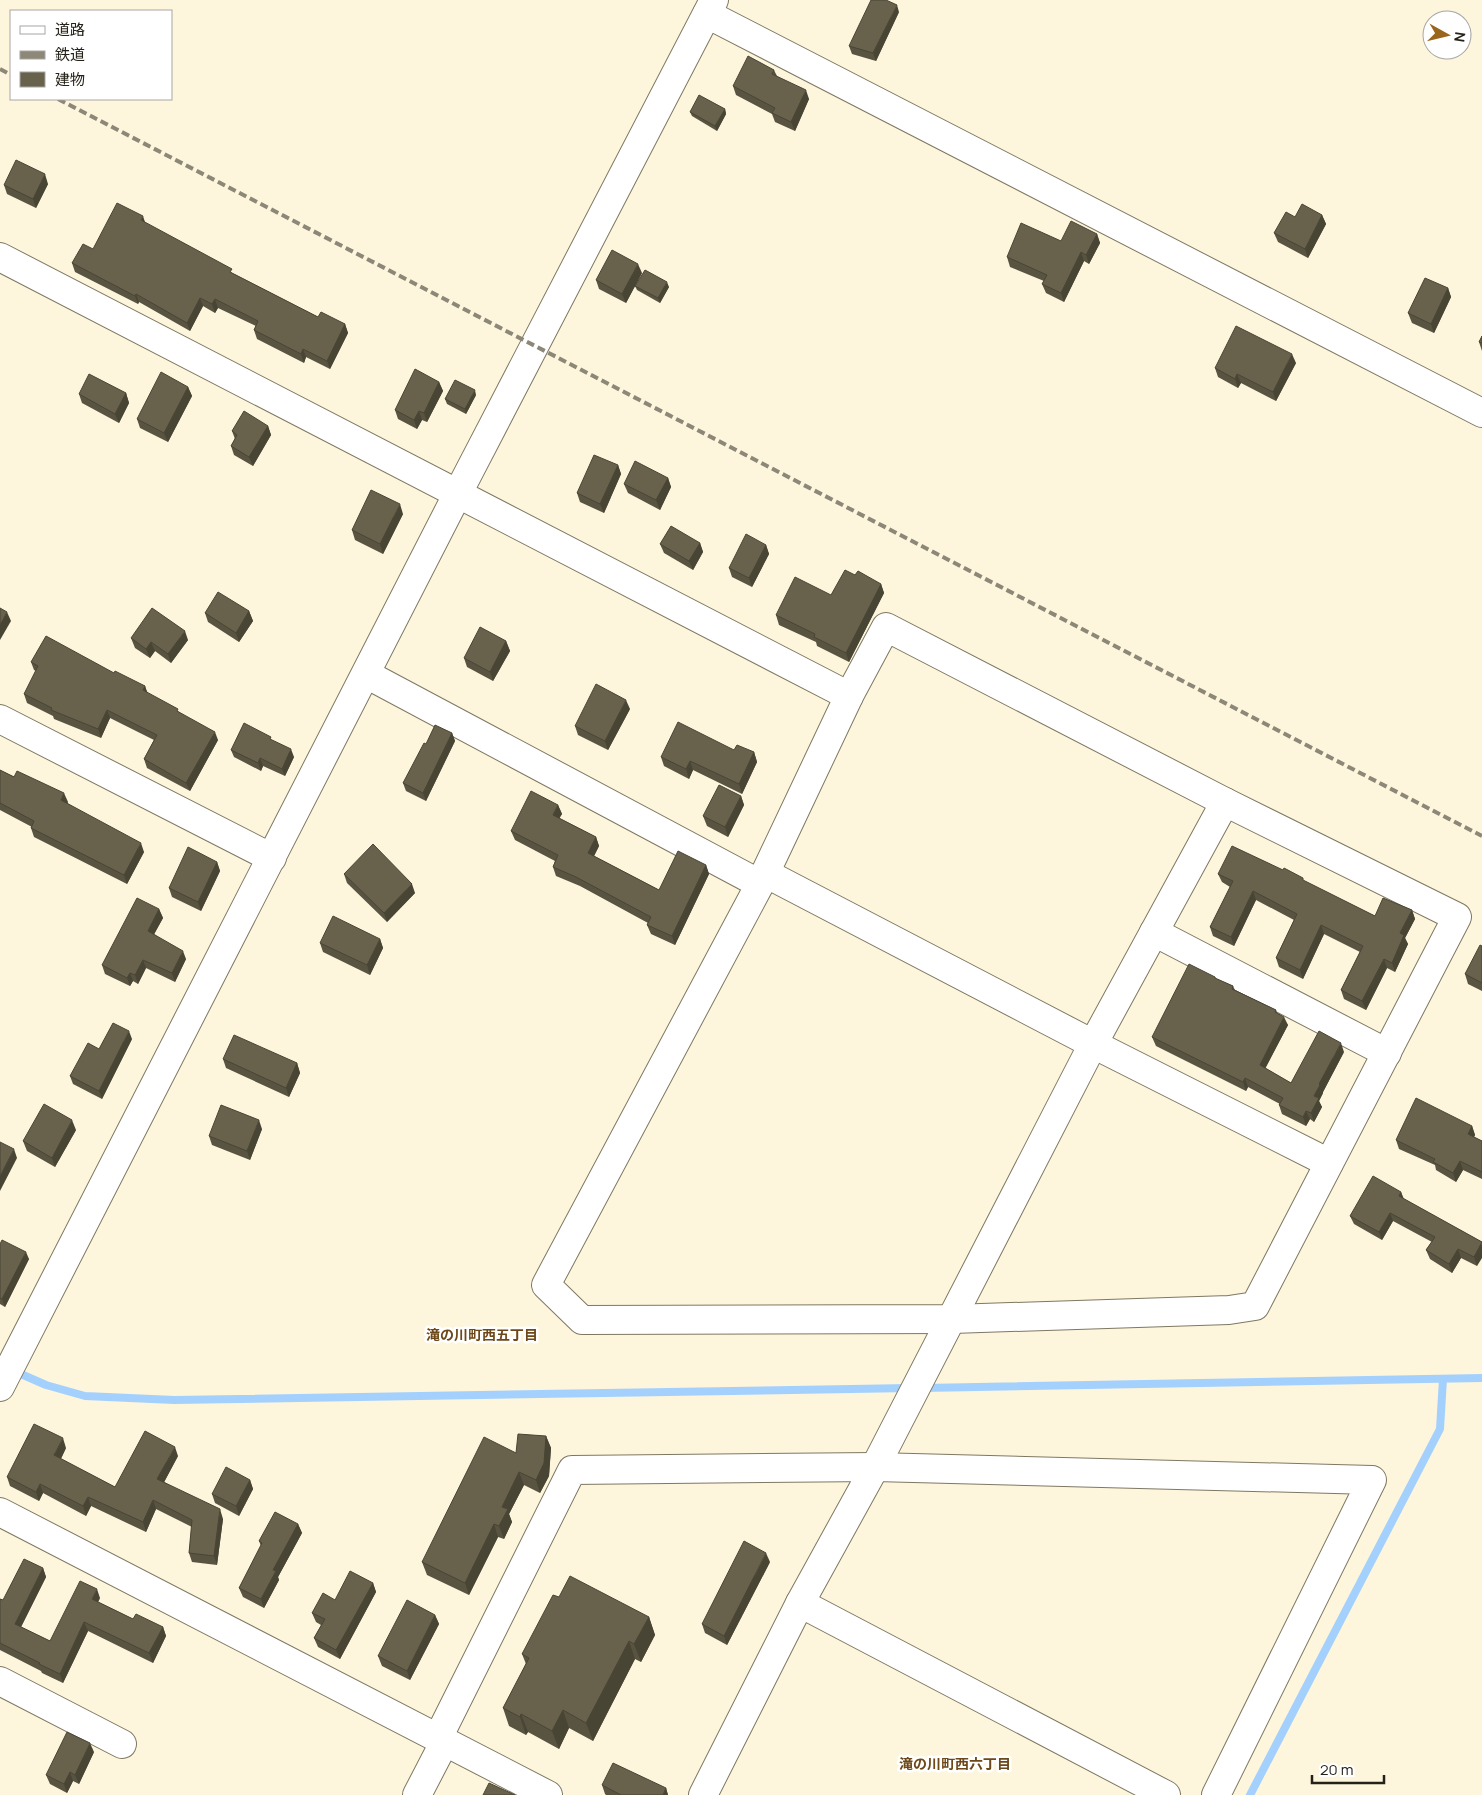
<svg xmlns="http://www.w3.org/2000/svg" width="1482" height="1795" font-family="Manrope,'Noto Sans JP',sans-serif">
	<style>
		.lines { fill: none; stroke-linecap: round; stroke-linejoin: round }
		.stream { stroke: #a4d0fe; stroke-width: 8 }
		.minor-casing { stroke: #7e7862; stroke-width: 30 }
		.minor { stroke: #fff; stroke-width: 28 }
		.rail { stroke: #8c8776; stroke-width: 4; stroke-dasharray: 8 4; stroke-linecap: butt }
		.wall { fill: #595441 }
		.shaded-wall { fill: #494535 }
		.building { fill: #68624c; stroke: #494535 }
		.labels { text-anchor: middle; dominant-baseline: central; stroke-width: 5; stroke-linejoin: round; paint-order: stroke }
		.neighbourhood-label { font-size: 14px; font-weight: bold; fill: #6d4818; stroke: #fff }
	</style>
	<rect width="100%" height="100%" fill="#fdf6dd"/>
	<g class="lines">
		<!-- stream -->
		<g class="stream">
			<polyline points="14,1371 46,1385 85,1396 174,1400 910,1388"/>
			<polyline points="922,1388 1482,1378"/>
			<polyline points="1250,1795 1440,1429 1443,1379"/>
		</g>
		<defs>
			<g id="minor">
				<polyline points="707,14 1482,413"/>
				<polyline points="0,257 849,696"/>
				<polygon points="886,627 1225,802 1457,917 1255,1306 1229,1310 952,1319 582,1320 546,1285 760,884 849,696"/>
				<polyline points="366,674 760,884"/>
				<polyline points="0,719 272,858"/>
				<polyline points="765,873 1093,1044 1329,1163"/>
				<polyline points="1154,932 1387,1053"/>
				<polyline points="0,1387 458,493 714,0"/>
				<polyline points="0,1512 548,1795"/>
				<polyline points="800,1603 1166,1795"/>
				<polyline points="0,1681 122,1744"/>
				<polyline points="438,1738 572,1470 875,1467 1372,1480 1216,1795"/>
				<polyline points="417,1795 445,1741"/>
				<polyline points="703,1795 800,1603 875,1467 1093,1044 1225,802"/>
			</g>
		</defs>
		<!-- minor casing -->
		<use href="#minor" class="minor-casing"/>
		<!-- minor -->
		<use href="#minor" class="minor"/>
		<!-- rail -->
		<g class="rail">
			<polyline points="0,69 11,75"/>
			<polyline points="58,99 1482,836"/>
		</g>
	</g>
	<!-- wall -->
	<g class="wall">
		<polygon points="899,12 876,61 852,54 849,46"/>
		<polygon points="774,70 777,76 809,99 795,131 775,122 772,114 736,95 733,86"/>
		<polygon points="725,109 726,114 717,131 692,116 690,112"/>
		<polygon points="48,184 36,208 7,194 4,185"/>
		<polygon points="1322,215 1326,224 1308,258 1278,242 1274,233 1295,217"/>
		<polygon points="145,223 234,274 318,317 345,324 348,333 330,369 306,357 304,363 257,339 254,330 256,326 218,308 215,313 203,306 190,331 139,302 138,304 75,272 72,263 93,249"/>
		<polygon points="1097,234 1100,243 1089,264 1084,261 1064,302 1046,293 1042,284 1044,281 1010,267 1007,257 1061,241"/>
		<polygon points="642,273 626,303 599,289 596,280"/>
		<polygon points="635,286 669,287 660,303 637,290"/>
		<polygon points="1448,288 1451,297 1434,333 1412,323 1408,313"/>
		<polygon points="1482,336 1482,351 1479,342"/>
		<polygon points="1296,363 1276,401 1241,383 1238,388 1218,377 1215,368"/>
		<polygon points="439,382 443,391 427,422 422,420 417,429 398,419 395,410"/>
		<polygon points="188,387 192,396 168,442 140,428 137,419"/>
		<polygon points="126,393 129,403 119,423 82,403 79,394"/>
		<polygon points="476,395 466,414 447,404 445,399"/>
		<polygon points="268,426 271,435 253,466 234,455 231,446 235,439 232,431"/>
		<polygon points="618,465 621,474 604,513 580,502 577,493"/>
		<polygon points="668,478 671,487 660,510 628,493 624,484"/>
		<polygon points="403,514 383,554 355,540 352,530"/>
		<polygon points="700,543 703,552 693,570 664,553 660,544"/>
		<polygon points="766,545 769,554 752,587 732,577 729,568"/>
		<polygon points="855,575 881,584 884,593 849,662 817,646 816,642 779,625 776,615 831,595"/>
		<polygon points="249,611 253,621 239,642 208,622 205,613"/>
		<polygon points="131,638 188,640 171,663 155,651 150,658 135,648"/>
		<polygon points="506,641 510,651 493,681 467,667 464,658"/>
		<polygon points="31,662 114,673 145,686 147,693 179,712 218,740 190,791 147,768 144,759 154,740 110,718 101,738 54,719 53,716 27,703 24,694 36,671 34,670"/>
		<polygon points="630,709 608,750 578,735 575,726"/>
		<polygon points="452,733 455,741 426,801 406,791 403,783 426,744"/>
		<polygon points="272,741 294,757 285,776 263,766 261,771 234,757 231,750"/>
		<polygon points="734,750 754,752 757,762 742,794 693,770 689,779 664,766 661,757"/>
		<polygon points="0,770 68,802 67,803 144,852 127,884 34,837 31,828 32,827 0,810"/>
		<polygon points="741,796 744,805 728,837 707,826 703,816"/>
		<polygon points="558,805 562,814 559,818 596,837 599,846 594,856 659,890 706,865 709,874 675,945 651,934 647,925 648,923 580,886 556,876 553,867 555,861 515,840 511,831"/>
		<polygon points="217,862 220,871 201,911 172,897 169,888"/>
		<polygon points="344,874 415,893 387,922 347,883"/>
		<polygon points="1218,874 1304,881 1375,916 1412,910 1415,919 1405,938 1408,944 1395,972 1387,968 1366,1010 1344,999 1341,990 1360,952 1324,934 1303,979 1279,967 1276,958 1294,920 1256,900 1234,946 1213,936 1210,927 1230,887 1222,882"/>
		<polygon points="159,909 163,918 154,934 186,959 175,982 146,968 138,984 133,981 130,986 105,974 102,965"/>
		<polygon points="380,939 383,948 370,975 323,952 320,943"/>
		<polygon points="1482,946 1482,991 1468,984 1465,974"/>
		<polygon points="1215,977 1216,979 1233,986 1235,990 1276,1010 1277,1013 1288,1025 1265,1068 1291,1083 1344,1052 1323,1092 1323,1093 1319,1101 1322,1107 1314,1122 1310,1119 1306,1126 1282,1114 1279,1105 1280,1104 1248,1087 1246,1091 1156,1046 1152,1037"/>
		<polygon points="132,1039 102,1099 73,1084 70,1076 99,1049"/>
		<polygon points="223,1059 297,1063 300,1073 289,1097 226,1068"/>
		<polygon points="1472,1126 1475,1135 1474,1137 1482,1141 1482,1179 1463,1170 1456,1182 1436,1170 1435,1165 1399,1149 1396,1140"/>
		<polygon points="262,1129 250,1160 212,1145 209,1136"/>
		<polygon points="76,1130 55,1167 27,1151 23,1141"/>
		<polygon points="1401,1192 1404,1199 1482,1242 1477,1266 1461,1258 1452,1273 1430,1259 1426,1250 1432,1242 1393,1221 1382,1240 1354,1224 1350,1216"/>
		<polygon points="0,1244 29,1259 5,1307 0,1304"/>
		<polygon points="546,1436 551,1448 549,1476 540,1493 524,1485 509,1514 512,1522 504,1539 498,1537 469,1595 427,1575 422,1562 516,1453"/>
		<polygon points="66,1448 61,1459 115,1487 178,1456 164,1482 223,1519 217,1565 192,1562 189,1553 192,1527 156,1509 146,1532 91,1506 86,1516 43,1493 39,1501 10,1486 7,1477"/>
		<polygon points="250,1480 253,1489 239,1516 215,1503 212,1494"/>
		<polygon points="298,1524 302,1533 278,1577 279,1580 264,1608 243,1597 239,1588 261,1546 259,1541"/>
		<polygon points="770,1562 727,1645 705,1633 702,1624"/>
		<polygon points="43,1568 46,1577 21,1627 50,1641 100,1598 98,1602 133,1619 163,1627 166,1636 153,1663 88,1631 63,1683 42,1673 41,1671 0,1650 0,1599 3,1600"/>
		<polygon points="373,1583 376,1592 340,1659 318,1647 314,1638 321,1625 316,1622 312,1613 335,1600"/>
		<polygon points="559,1597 649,1617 655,1635 641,1662 635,1659 593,1741 569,1728 559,1749 528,1732 526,1735 509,1726 503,1708 526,1664 522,1654"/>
		<polygon points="435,1615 439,1624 410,1680 382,1666 378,1656"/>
		<polygon points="94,1752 79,1784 73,1781 67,1793 50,1784 46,1775"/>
		<polygon points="602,1785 666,1788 668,1795 606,1795 605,1794"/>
	</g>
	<!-- shaded-wall -->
	<g class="shaded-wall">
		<polygon points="897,5 899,12 876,61 873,53"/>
		<polygon points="806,90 809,99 795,131 791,122"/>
		<polygon points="725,109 726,114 717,131 715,126"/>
		<polygon points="45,174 48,184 36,208 33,199"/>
		<polygon points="1322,215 1326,224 1308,258 1305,249"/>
		<polygon points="143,216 146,225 141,220"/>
		<polygon points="1097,234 1100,243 1089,264 1086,255"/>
		<polygon points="1081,252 1084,261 1064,302 1061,293"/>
		<polygon points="638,264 642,273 626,303 622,294"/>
		<polygon points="667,282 669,287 660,303 658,298"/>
		<polygon points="1448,288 1451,297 1434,333 1431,324"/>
		<polygon points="136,294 139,302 138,304 135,296"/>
		<polygon points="200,298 203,306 190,331 187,323"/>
		<polygon points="215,299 218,308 215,313 212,304"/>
		<polygon points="345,324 348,333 330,369 327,361"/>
		<polygon points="303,349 306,357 304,363 301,354"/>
		<polygon points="1292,354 1296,363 1276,401 1273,392"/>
		<polygon points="1237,374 1241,383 1238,388 1235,379"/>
		<polygon points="439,382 443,391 427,422 424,413"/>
		<polygon points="188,387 192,396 168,442 164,433"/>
		<polygon points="475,390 476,395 466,414 465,409"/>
		<polygon points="126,393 129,403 119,423 115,414"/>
		<polygon points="419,411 422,420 417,429 414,420"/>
		<polygon points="268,426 271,435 253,466 249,457"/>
		<polygon points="618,465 621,474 604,513 600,504"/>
		<polygon points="668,478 671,487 660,510 656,500"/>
		<polygon points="400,504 403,514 383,554 380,544"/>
		<polygon points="700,543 703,552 693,570 689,561"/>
		<polygon points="766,545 769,554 752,587 749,578"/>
		<polygon points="881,584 884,593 849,662 846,653"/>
		<polygon points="249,611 253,621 239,642 236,633"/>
		<polygon points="7,612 11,621 0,640 0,625"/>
		<polygon points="185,631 188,640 171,663 168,654"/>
		<polygon points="506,641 510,651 493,681 490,672"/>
		<polygon points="151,642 155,651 150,658 146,649"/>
		<polygon points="145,686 148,694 143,690"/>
		<polygon points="626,700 630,709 608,750 605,741"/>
		<polygon points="107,710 110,718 101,738 98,729"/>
		<polygon points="215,732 218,740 190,791 186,783"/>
		<polygon points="452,733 455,741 426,801 423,793"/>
		<polygon points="291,749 294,757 285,776 282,769"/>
		<polygon points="754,752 757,762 742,794 739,784"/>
		<polygon points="260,758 263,766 261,771 258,763"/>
		<polygon points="690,761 693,770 689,779 686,769"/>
		<polygon points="64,793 68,802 64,809 61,800"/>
		<polygon points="741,796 744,805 728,837 725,827"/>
		<polygon points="558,805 562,814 556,824 553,815"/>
		<polygon points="596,837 599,846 591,862 588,853"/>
		<polygon points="141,843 144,852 127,884 124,875"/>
		<polygon points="217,862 220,871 201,911 198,902"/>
		<polygon points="706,865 709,874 675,945 672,936"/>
		<polygon points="412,884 415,893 387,922 384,913"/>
		<polygon points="1253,891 1256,900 1234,946 1231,937"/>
		<polygon points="159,909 163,918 151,940 148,931"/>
		<polygon points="1412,910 1415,919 1405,938 1408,944 1395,972 1392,963 1400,933"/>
		<polygon points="1321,925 1324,934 1303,979 1300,970"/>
		<polygon points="380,939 383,948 370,975 367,965"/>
		<polygon points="183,951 186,959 175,982 172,973"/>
		<polygon points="1384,959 1387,968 1366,1010 1362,1001"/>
		<polygon points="143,960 146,968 138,984 135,975"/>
		<polygon points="130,973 133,981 130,986 127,978"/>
		<polygon points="1284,1017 1288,1025 1263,1073 1260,1065"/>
		<polygon points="129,1031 132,1039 102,1099 99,1091"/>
		<polygon points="1341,1043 1344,1052 1323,1092 1323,1093 1319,1101 1322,1107 1314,1122 1311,1113 1314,1096 1319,1084"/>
		<polygon points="297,1063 300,1073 289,1097 286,1088"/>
		<polygon points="1245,1078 1248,1087 1246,1091 1243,1082"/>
		<polygon points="1306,1111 1310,1119 1306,1126 1303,1117"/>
		<polygon points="72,1120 76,1130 55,1167 52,1158"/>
		<polygon points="259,1120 262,1129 250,1160 247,1151"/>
		<polygon points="1472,1126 1475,1135 1471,1142 1468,1134"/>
		<polygon points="14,1149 17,1158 0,1191 0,1176"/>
		<polygon points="1460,1161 1463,1170 1456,1182 1453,1173"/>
		<polygon points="1401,1192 1404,1201 1399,1196"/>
		<polygon points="1390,1213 1393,1221 1382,1240 1379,1232"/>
		<polygon points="1482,1243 1482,1258 1477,1266 1474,1257"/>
		<polygon points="1458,1249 1461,1258 1452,1273 1449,1264"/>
		<polygon points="26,1252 29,1259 5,1307 2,1299"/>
		<polygon points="546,1436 551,1448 549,1476 540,1493 536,1480"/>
		<polygon points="63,1438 66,1448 58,1464 54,1455"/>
		<polygon points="175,1447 178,1456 161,1488 157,1479"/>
		<polygon points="519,1472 524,1485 509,1514 512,1522 504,1539 499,1526 502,1507"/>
		<polygon points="250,1480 253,1489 239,1516 236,1506"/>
		<polygon points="40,1484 43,1493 39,1501 36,1492"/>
		<polygon points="88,1497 91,1506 86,1516 83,1506"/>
		<polygon points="153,1500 156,1509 146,1532 143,1522"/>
		<polygon points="220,1509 223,1519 217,1565 214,1556"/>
		<polygon points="298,1524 302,1533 278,1577 279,1580 264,1608 261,1599 273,1570"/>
		<polygon points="494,1524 498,1537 469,1595 465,1583"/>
		<polygon points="766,1553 770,1562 727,1645 724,1636"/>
		<polygon points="43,1568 46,1577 18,1633 15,1624"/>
		<polygon points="373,1583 376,1592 340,1659 336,1650"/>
		<polygon points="97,1589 100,1598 95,1608 92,1599"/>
		<polygon points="435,1615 439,1624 410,1680 407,1671"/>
		<polygon points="649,1617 655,1635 641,1662 634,1644"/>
		<polygon points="84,1622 88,1631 63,1683 60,1674"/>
		<polygon points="163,1627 166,1636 153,1663 149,1653"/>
		<polygon points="629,1641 635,1659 593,1741 586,1723"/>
		<polygon points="563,1710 569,1728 559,1749 552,1731"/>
		<polygon points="521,1714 528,1732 526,1735 520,1717"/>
		<polygon points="90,1743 94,1752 79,1784 75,1775"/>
		<polygon points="70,1772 73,1781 67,1793 64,1784"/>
		<polygon points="666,1788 668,1795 663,1795"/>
	</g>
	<!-- building -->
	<g class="building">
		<polygon points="871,0 886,0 897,5 873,53 849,46"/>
		<polygon points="748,56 774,70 772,74 806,90 791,122 772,113 775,108 733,86"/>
		<polygon points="699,95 725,109 715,126 690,112"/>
		<polygon points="16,160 45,174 33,199 4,185"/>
		<polygon points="117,203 143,216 141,220 232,269 230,272 318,317 321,312 345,324 327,361 303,349 301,354 254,330 258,321 215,299 212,304 200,298 187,323 136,294 135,296 72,263 83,244 93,249"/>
		<polygon points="1302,204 1322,215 1305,249 1274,233 1286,212 1295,217"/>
		<polygon points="1071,221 1097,234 1086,255 1081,252 1061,293 1042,284 1047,275 1007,257 1021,223 1061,241"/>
		<polygon points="612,250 638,264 622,294 596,280"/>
		<polygon points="645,270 667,282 658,298 635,286"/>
		<polygon points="1425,278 1448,288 1431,324 1408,313"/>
		<polygon points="1236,326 1292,354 1273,392 1237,374 1235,379 1215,368"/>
		<polygon points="1482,336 1482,343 1479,342"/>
		<polygon points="415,369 439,382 424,413 419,411 414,420 395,410"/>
		<polygon points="161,372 188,387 164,433 137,419"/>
		<polygon points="89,374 126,393 115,414 79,394"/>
		<polygon points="455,380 475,390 465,409 445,399"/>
		<polygon points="244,411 268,426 249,457 231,446 237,435 232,431"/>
		<polygon points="594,455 618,465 600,504 577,493"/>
		<polygon points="635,461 668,478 656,500 624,484"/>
		<polygon points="371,490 400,504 380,544 352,530"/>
		<polygon points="671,526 700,543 689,561 660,544"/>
		<polygon points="746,534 766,545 749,578 729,568"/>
		<polygon points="845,570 855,575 858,571 881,584 846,653 814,637 815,634 776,615 795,577 831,595"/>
		<polygon points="218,592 249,611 236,633 205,613"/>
		<polygon points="0,608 7,612 0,625"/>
		<polygon points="152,608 185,631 168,654 151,642 146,649 131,638"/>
		<polygon points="480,627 506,641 490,672 464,658"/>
		<polygon points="46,636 114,673 115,671 145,686 143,690 178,709 177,711 215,732 186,783 144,759 157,735 107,710 98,729 51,710 52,708 24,694 38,666 31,662"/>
		<polygon points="596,684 626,700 605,741 575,726"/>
		<polygon points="678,722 734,750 737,745 754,752 739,784 690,761 686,769 661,757"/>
		<polygon points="244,723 271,737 270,739 291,749 282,769 260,758 258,763 231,750"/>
		<polygon points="435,725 452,733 423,793 403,783 424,743 426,744"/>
		<polygon points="0,770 14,777 17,771 64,793 61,800 141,843 124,875 31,828 34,821 0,803"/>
		<polygon points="719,785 741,796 725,827 703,816"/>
		<polygon points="531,791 558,805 553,815 596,837 588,853 659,890 678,851 706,865 672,936 647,925 651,917 576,877 553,867 558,855 511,831"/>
		<polygon points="373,844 412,884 384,913 344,874"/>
		<polygon points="1232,846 1283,870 1284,868 1303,878 1303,880 1375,916 1383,898 1412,910 1400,933 1404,935 1392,963 1384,959 1362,1001 1341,990 1363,946 1321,925 1300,970 1276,958 1297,914 1253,891 1231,937 1210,927 1233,881 1218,874"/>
		<polygon points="188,847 217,862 198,902 169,888"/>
		<polygon points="137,898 159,909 148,931 183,951 172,973 143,960 135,975 130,973 127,978 102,965"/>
		<polygon points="333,916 380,939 367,965 320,943"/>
		<polygon points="1480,945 1482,946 1482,983 1465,974"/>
		<polygon points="1189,964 1215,977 1215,978 1233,986 1232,989 1276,1010 1275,1012 1284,1017 1260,1065 1291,1083 1319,1031 1341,1043 1319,1084 1320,1085 1314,1096 1319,1098 1311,1113 1306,1111 1303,1117 1279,1105 1283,1098 1245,1078 1243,1082 1152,1037"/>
		<polygon points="113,1023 129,1031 99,1091 70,1076 88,1043 99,1049"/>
		<polygon points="234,1035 297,1063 286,1088 223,1059"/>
		<polygon points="1416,1098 1472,1126 1468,1134 1482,1141 1482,1172 1460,1161 1453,1173 1433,1162 1435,1159 1396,1140"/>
		<polygon points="44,1104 72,1120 52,1158 23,1141"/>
		<polygon points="221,1105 259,1120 247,1151 209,1136"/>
		<polygon points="0,1142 14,1149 0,1176"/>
		<polygon points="1373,1176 1401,1192 1399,1196 1482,1242 1474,1257 1458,1249 1449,1264 1426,1250 1435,1237 1390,1213 1379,1232 1350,1216"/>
		<polygon points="2,1240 26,1252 2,1299 0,1298 0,1244"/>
		<polygon points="34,1424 63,1438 54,1455 115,1487 145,1431 175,1447 157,1479 220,1509 214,1556 189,1553 192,1520 153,1500 143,1522 88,1497 83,1506 40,1484 36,1492 7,1477"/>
		<polygon points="518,1434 546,1436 544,1463 536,1480 519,1472 502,1507 508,1509 499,1526 494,1524 465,1583 422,1562 484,1437 516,1453"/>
		<polygon points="226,1467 250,1480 236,1506 212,1494"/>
		<polygon points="275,1512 298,1524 273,1570 276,1571 261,1599 239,1588 262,1543 259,1541"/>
		<polygon points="744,1541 766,1553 724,1636 702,1624"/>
		<polygon points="24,1559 43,1568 15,1624 50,1641 80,1581 97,1589 92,1599 133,1619 136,1614 163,1627 149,1653 84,1622 60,1674 39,1664 40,1663 0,1643 0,1599 3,1600"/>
		<polygon points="350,1571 373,1583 336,1650 314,1638 325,1619 312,1613 323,1593 335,1600"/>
		<polygon points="570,1576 649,1617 634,1644 629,1641 586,1723 563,1710 552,1731 521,1714 520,1717 503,1708 529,1658 522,1654 553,1595 559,1597"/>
		<polygon points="407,1600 435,1615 407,1671 378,1656"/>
		<polygon points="67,1732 90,1743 75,1775 70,1772 64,1784 46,1775"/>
		<polygon points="613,1763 666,1788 663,1795 621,1795 602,1785"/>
		<polygon points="489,1783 515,1795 483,1795"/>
	</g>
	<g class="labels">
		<!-- neighbourhood labels -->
		<g class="neighbourhood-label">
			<text x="482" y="1334">滝の川町西五丁目</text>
			<text x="955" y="1763">滝の川町西六丁目</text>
		</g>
	</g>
	<!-- legend -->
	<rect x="10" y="10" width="162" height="90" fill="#ffffff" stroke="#a7a6a3"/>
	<rect x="20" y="26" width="25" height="8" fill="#ffffff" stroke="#a7a6a3"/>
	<text x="55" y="35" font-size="15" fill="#242118">道路</text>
	<rect x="20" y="51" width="25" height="8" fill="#8c8776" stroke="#a7a6a3"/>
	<text x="55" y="60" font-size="15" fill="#242118">鉄道</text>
	<rect x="20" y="72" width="25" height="15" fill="#68624c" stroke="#a7a6a3"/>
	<text x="55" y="85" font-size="15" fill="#242118">建物</text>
	<!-- north arrow -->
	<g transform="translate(1447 35) rotate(98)"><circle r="24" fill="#ffffff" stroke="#a7a6a3"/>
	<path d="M0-4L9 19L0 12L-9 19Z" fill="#9a651c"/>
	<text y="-8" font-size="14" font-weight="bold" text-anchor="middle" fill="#242118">N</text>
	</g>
	<!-- scale -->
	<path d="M1312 1775v8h72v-8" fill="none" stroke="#242118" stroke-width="2.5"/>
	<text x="1320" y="1775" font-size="15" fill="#242118" stroke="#ffffff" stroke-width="4" paint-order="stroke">20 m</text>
</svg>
